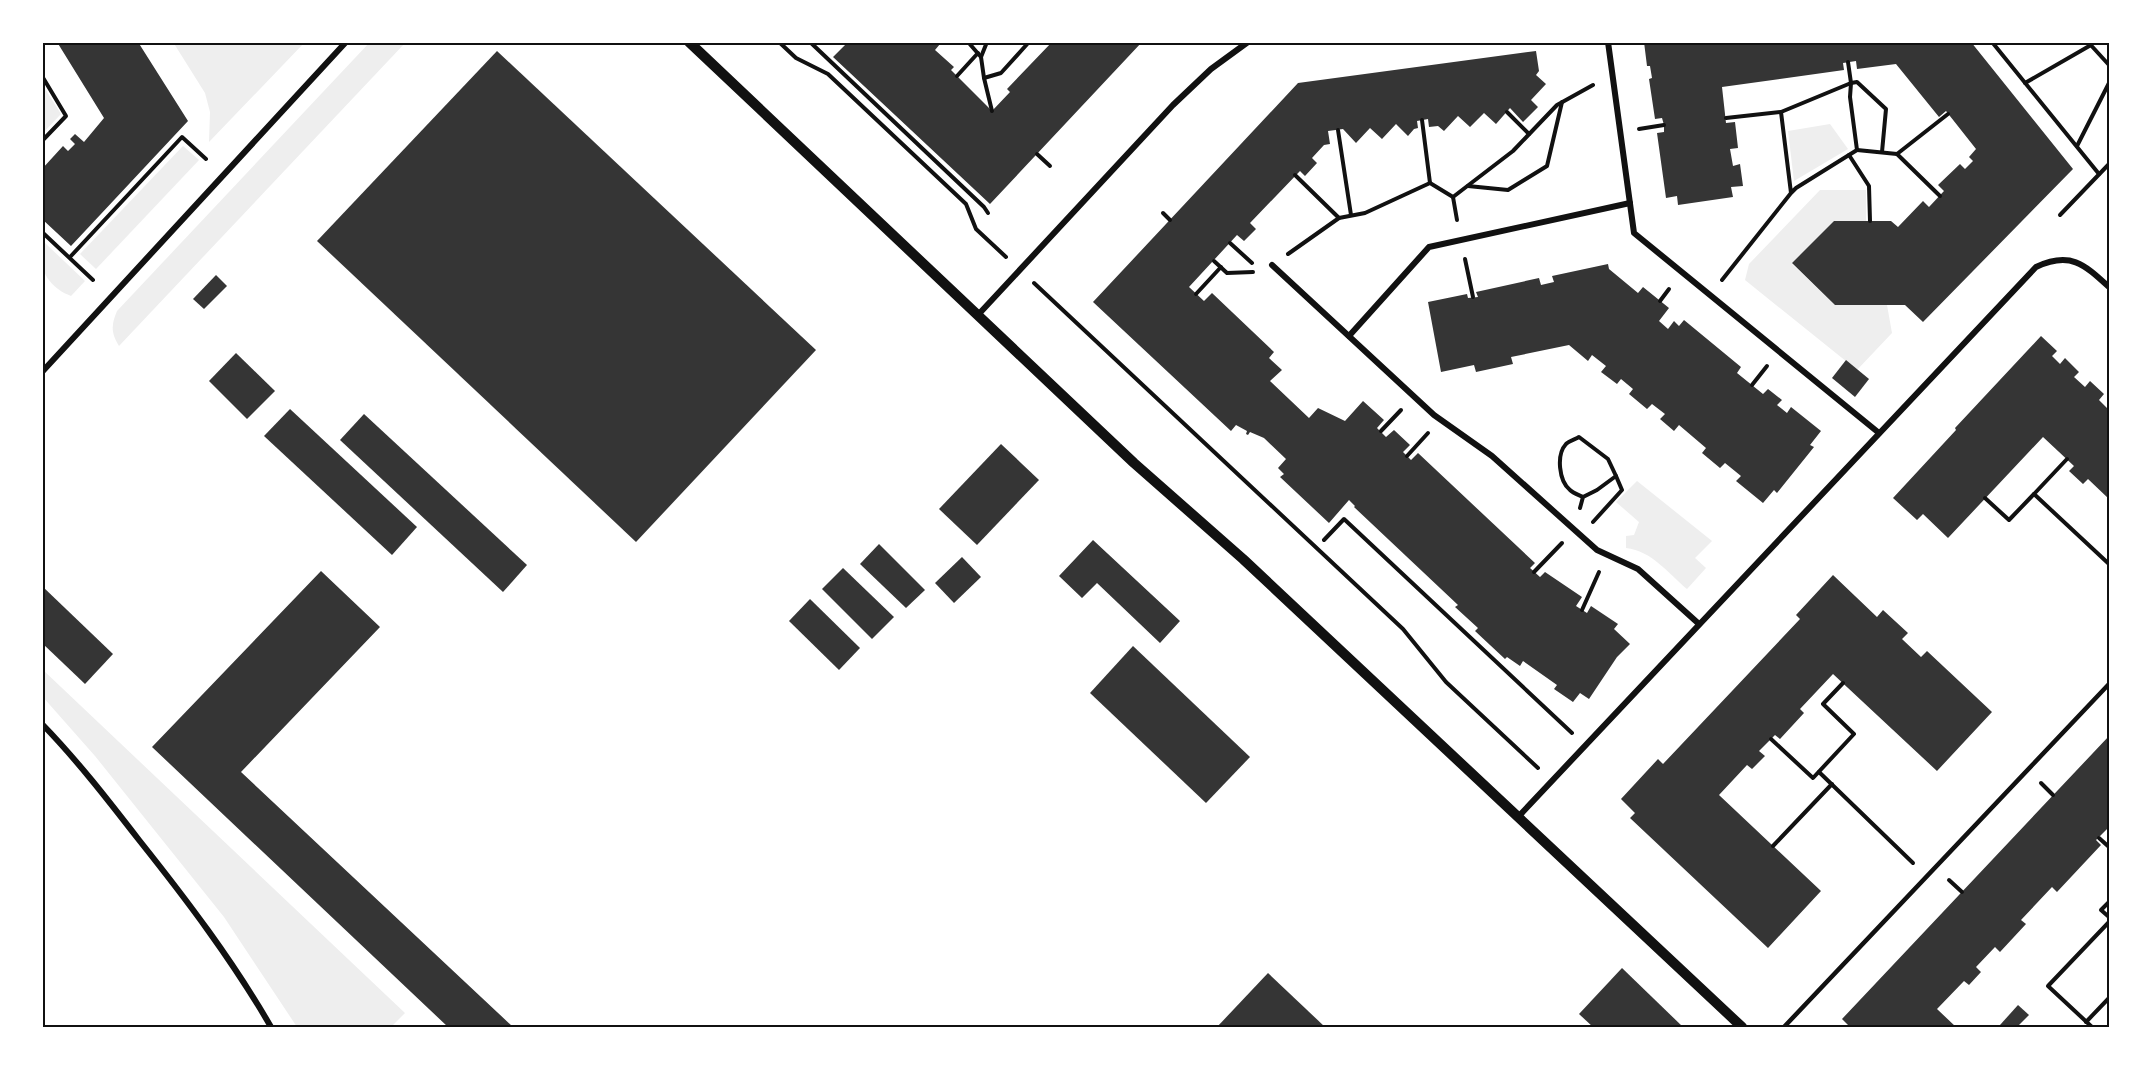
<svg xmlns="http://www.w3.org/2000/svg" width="2151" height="1069" font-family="'Fira Sans Condensed',sans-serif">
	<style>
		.green { fill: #eee }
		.building { fill: #353535 }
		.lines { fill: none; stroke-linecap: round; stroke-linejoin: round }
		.path { stroke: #111; stroke-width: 4 }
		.service { stroke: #111; stroke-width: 4.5 }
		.minor { stroke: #111; stroke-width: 6 }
		.tertiary { stroke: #111; stroke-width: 10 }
		.neatline { fill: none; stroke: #111; stroke-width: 2 }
	</style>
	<rect width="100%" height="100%" fill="#fff"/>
	<!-- green -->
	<g class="green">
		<polygon points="173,42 305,42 209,142 210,112 205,93"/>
		<path d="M370,42H406L119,346C111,333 111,325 117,311Z"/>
		<polygon points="42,84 61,114 42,134 42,106 45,103 42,101"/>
		<polygon points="1830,124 1848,149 1794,181 1788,131"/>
		<polygon points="183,146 199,160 96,269 80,254"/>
		<polygon points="1820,190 1866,190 1866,221 1834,221 1792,264 1835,305 1887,305 1892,333 1857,370 1745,280 1749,264"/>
		<path d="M44,242L85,281L71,296C48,288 35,265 44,242Z"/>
		<path d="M1637,481L1712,541L1695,558L1706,568L1687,589C1668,573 1652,551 1626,548V536L1634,535L1639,522L1616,502Z"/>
		<polygon points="42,669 405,1013 391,1027 297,1027 224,917 95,756 42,696"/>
	</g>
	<!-- building -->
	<g class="building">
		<polygon points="57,42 138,42 188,121 71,246 42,219 42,169 63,146 68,151 75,144 70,139 75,134 84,142 104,118"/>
		<polygon points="848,42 937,42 940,44 935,50 954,67 951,70 992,111 1010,92 1007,89 1052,42 1056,45 1058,42 1142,42 990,204 833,57"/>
		<polygon points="1644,42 1971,42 2073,169 1923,322 1905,305 1835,305 1792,263 1834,221 1891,221 1898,227 1923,201 1929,207 1944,191 1938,185 1960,164 1965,169 1973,161 1969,157 1976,149 1946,111 1939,117 1896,64 1857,69 1856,61 1843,63 1844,70 1722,87 1726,123 1735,122 1738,148 1730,149 1733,166 1740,164 1743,186 1731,187 1733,197 1678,205 1677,196 1666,198 1657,133 1664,132 1664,125 1662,118 1655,119 1649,79 1652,78 1650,66 1647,66"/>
		<polygon points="497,51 816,350 636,542 317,241"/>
		<polygon points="1536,51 1539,71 1536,75 1546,84 1531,100 1538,107 1523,122 1510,108 1496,124 1484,113 1470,127 1458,116 1444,131 1438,126 1429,127 1428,119 1417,121 1418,128 1414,129 1408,136 1396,124 1382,139 1370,128 1356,143 1343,129 1328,131 1330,144 1324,145 1312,158 1317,163 1305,176 1300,171 1250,223 1256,229 1244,241 1237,235 1189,287 1204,301 1212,293 1274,352 1269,358 1282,370 1270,381 1309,418 1318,408 1345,421 1363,401 1384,420 1377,428 1386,437 1394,430 1410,445 1403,452 1411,460 1418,453 1535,563 1530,568 1540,577 1545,572 1582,597 1576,606 1587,613 1591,606 1618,624 1614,629 1630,644 1617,657 1589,699 1580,693 1573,702 1554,689 1557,685 1523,661 1520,666 1507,657 1505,659 1475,631 1478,628 1455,607 1458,605 1354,507 1355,506 1349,500 1329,523 1280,477 1284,474 1278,468 1286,459 1264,438 1250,432 1248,435 1246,434 1247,431 1236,425 1231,431 1093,302 1298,83"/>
		<polygon points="1608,264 1609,269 1638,293 1643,287 1669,308 1659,321 1668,329 1674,321 1679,326 1684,320 1741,367 1737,373 1763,394 1768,389 1782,400 1777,405 1787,413 1791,407 1821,431 1810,445 1814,447 1777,493 1774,490 1763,503 1736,481 1741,476 1725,463 1720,468 1702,453 1706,448 1679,425 1674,431 1660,419 1665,414 1652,404 1647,409 1629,394 1633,389 1621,379 1617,384 1601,372 1606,366 1592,355 1588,361 1569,345 1511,357 1513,364 1476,372 1474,365 1441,372 1428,302 1467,294 1468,298 1478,297 1476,292 1539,278 1541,285 1554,282 1552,276"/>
		<polygon points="216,275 227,286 204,309 193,299"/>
		<polygon points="2041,336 2057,351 2052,356 2060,364 2065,358 2079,372 2074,377 2085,387 2090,381 2104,394 2099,400 2109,410 2109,499 2088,479 2083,484 2069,471 2074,466 2043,437 1948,538 1923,514 1917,520 1893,498 1956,430 1955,428"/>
		<polygon points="236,353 275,391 247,419 209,381"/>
		<polygon points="1846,360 1869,379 1855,397 1832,378"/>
		<polygon points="290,409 417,527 392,555 264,436"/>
		<polygon points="364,414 527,565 503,592 340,440"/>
		<polygon points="1001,444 1039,480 977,545 939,509"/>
		<polygon points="1093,540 1180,621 1160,643 1097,583 1082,598 1059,576"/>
		<polygon points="879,544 925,590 906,608 860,564"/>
		<polygon points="962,557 981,577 954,603 935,583"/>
		<polygon points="843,568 894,617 872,639 822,589"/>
		<polygon points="321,571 380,627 241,772 513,1027 448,1027 152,747"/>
		<polygon points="1833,575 1877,617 1883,610 1908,633 1902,639 1921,657 1927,651 1992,712 1937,771 1833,674 1800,709 1804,713 1780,739 1775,735 1759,751 1765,756 1752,769 1747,765 1719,795 1821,891 1768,948 1630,818 1635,813 1621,799 1658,759 1663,764 1800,619 1796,615"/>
		<polygon points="42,586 113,654 85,684 42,643"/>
		<polygon points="810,599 860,648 839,670 789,621"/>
		<polygon points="1133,646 1250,757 1206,803 1090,693"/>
		<polygon points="2109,736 2109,827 2096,840 2101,845 2057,892 2052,887 2021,920 2026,924 2000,952 1995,947 1976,967 1981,972 1969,985 1964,981 1937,1009 1956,1027 1850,1027 1842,1019"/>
		<polygon points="1622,968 1683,1027 1593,1027 1579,1014"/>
		<polygon points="1268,973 1325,1027 1217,1027"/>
		<polygon points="2018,1005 2029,1015 2017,1027 2002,1027 2000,1025"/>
	</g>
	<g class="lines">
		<!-- path -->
		<g class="path">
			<polyline points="779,42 796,58 828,74 966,204 976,229 1006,257"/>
			<polyline points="810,42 984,207 988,213"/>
			<polyline points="968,42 981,57 984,78 992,111"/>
			<polyline points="1992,42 2099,174"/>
			<polyline points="2088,42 2109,65"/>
			<polyline points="981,57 987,42"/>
			<polyline points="1848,62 1851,83 1857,82 1886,109 1882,152"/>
			<polyline points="42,76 66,116 42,141"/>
			<polyline points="957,76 978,53"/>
			<polyline points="984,78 1001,73 1029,42"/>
			<polyline points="2025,83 2091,45"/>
			<polyline points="1507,112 1529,134"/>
			<polyline points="1726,118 1781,112"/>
			<polyline points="1422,120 1430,183"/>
			<polyline points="1639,129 1664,125"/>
			<polyline points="1338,130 1351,215"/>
			<polyline points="2077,146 2109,83"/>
			<polyline points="1857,150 1897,154 1948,114"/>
			<polyline points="1037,154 1050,166"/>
			<polyline points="1897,154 1940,196"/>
			<polyline points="1849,155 1869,186 1870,221"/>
			<polyline points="1295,175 1339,218"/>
			<polyline points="1468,186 1508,190 1547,166 1562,102"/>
			<polyline points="1453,197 1457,220"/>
			<polyline points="1163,213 1170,220"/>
			<polyline points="2060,215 2109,164"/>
			<polyline points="42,232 93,280"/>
			<polyline points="1230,243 1252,263"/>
			<polyline points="1288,254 1339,218 1365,213 1430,183 1453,197 1513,151 1557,105 1593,85"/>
			<polyline points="70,257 182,137 206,159"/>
			<polyline points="1465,259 1473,297"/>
			<polyline points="1214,261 1227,273 1253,272"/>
			<polyline points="1722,280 1791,193 1781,112 1851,83 1850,97 1857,150 1796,188 1791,193"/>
			<polyline points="1034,283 1403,629 1446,682 1538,768"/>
			<polyline points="1196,294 1221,267"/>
			<polyline points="1660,301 1669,289"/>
			<polyline points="1752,385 1767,366"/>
			<polyline points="1381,431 1401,410"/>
			<polyline points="1407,456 1428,433"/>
			<polyline points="2067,459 2034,494 2109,564"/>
			<polyline points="1985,498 2009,520 2034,494"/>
			<path d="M1580,508L1583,497C1579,495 1573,493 1570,490C1559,481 1556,455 1566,444C1569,441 1576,439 1579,437L1608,459L1616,476L1597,490L1583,497"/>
			<polyline points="1593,522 1622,490 1616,476"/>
			<polyline points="1324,540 1344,519 1572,733"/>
			<polyline points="1534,572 1562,543"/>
			<polyline points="1582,610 1599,572"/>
			<polyline points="1771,739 1813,778 1854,734 1823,704 1843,683"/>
			<polyline points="1819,772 1913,863"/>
			<polyline points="2041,783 2053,795"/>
			<polyline points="2099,838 2109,847"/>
			<polyline points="1773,846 1832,784"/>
			<polyline points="1949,880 1962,892"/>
			<polyline points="2109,902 2101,910 2109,917"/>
			<polyline points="2086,1022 2109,998"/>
			<polyline points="2092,1027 2048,986 2109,922"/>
		</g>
		<!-- service -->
		<polyline class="service" points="1784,1027 2109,684"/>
		<!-- minor -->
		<g class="minor">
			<polyline points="1608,42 1634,233 1879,433"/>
			<polyline points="1272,265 1434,415 1492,456 1597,550 1638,569 1699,624"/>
			<polyline points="977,316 1173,105 1211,69 1248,42"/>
			<polyline points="1349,336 1429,247 1630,203"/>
			<polyline points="42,372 346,42"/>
			<path d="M42,724C77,760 108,800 139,840C186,899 233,961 271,1027"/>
			<path d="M1518,817L2036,267C2070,251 2084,264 2109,287"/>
		</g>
		<!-- tertiary -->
		<polyline class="tertiary" points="689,42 1134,463 1243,559 1742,1027"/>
	</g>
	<!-- border -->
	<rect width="2151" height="1069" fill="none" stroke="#ffffff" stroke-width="87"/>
	<rect x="44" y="44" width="2064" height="982" class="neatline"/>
</svg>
